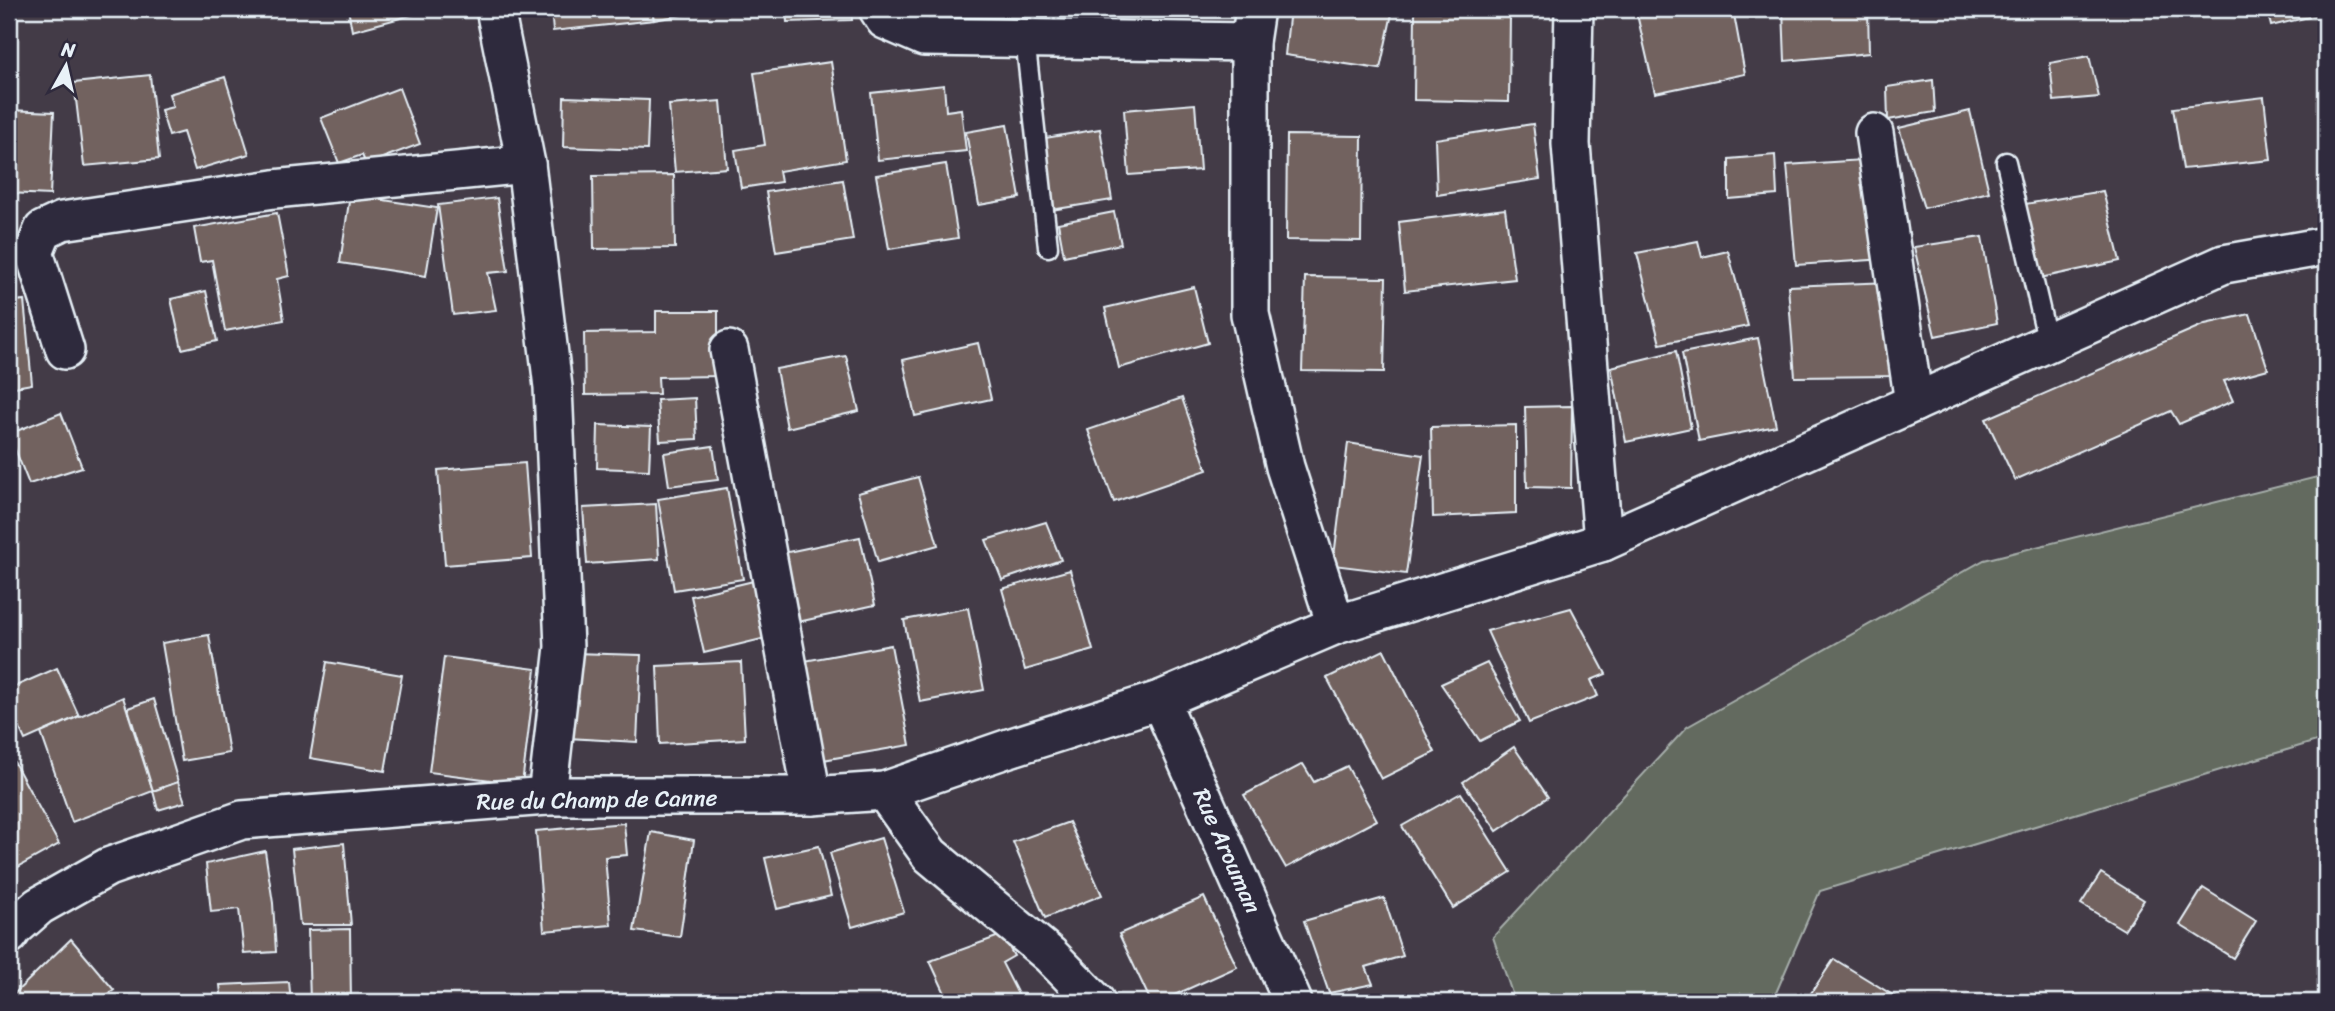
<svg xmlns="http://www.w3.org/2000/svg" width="2335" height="1011" font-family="Sriracha,sans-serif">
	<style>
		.green { fill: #636b5e; stroke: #a6aeab; stroke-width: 2 }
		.building { fill: #72625f; stroke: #e8f1f8; stroke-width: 2 }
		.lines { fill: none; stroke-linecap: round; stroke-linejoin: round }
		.lane-casing { stroke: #e8f1f8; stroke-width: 23 }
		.street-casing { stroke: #e8f1f8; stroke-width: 42 }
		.lane { stroke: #2f2a3d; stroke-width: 18 }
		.street { stroke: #2f2a3d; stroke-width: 37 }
		.labels { text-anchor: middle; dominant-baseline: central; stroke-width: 6; stroke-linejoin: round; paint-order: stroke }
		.street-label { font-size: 23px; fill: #e8f1f8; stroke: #2f2a3d }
	</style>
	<rect width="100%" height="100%" fill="#433b47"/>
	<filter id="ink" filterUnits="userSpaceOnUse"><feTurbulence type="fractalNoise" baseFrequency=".0143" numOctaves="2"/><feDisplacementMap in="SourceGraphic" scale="14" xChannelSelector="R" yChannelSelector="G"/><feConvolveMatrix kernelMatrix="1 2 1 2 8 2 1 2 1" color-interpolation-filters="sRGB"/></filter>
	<g filter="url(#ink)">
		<!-- green -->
		<polygon class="green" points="2317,477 2326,486 2326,740 2323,739 1820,891 1772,1002 1515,1002 1493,937 1687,727 1984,560"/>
		<!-- building -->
		<g class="building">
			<polygon points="348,9 423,9 423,12 352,31"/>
			<polygon points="551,9 652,9 654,20 553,31"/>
			<polygon points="652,9 715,9 654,20"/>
			<polygon points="786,9 851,9 852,20 787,22"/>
			<polygon points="1290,9 1393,9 1380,69 1285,55"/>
			<polygon points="1733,9 1745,74 1655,93 1636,10"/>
			<polygon points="1783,9 1868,9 1869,53 1785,61"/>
			<polygon points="2267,9 2326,9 2326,13 2271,26"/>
			<polygon points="1415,11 1510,14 1509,102 1414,100"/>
			<polygon points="2089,56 2099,97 2054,101 2050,63"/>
			<polygon points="831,62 846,160 779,171 781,182 741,188 735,150 765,145 754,73"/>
			<polygon points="150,75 159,159 84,166 74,83"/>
			<polygon points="225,77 249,154 195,170 183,132 169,136 161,110 173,107 169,94"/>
			<polygon points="1933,80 1935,112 1888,120 1887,87"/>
			<polygon points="944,85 946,111 961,109 966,151 878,160 871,93"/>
			<polygon points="399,88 420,144 366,164 362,155 339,163 321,118"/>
			<polygon points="564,97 649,100 647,150 563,147"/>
			<polygon points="2264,97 2271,160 2183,169 2173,108"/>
			<polygon points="721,101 727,168 675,172 669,105"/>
			<polygon points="1195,104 1200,170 1129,175 1124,110"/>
			<polygon points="9,110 54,112 50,195 9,193"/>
			<polygon points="1970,111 1989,192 1924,208 1899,128"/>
			<polygon points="1533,124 1540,179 1437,195 1435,139"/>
			<polygon points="1007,125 1020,198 979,205 966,132"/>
			<polygon points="1100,129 1112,200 1051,210 1039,139"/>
			<polygon points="1287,135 1362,136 1361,241 1286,240"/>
			<polygon points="1775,155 1777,195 1729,199 1729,159"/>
			<polygon points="1878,159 1886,259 1796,265 1787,165"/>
			<polygon points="946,164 958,238 889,249 876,175"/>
			<polygon points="674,175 675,248 594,249 593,176"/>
			<polygon points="843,180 853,240 776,252 766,192"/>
			<polygon points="2103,191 2120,261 2040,278 2025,204"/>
			<polygon points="350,195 437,208 426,276 340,263"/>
			<polygon points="497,198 508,271 488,273 496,310 453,315 438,205"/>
			<polygon points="1505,209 1515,279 1405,291 1399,222"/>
			<polygon points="1114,212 1121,244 1064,256 1058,223"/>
			<polygon points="277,213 289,276 277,279 284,320 225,331 212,260 200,262 194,228"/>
			<polygon points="1982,237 1997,323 1935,336 1914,247"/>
			<polygon points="1698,241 1702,257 1728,251 1748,326 1660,344 1637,253"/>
			<polygon points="1305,277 1386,278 1384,372 1302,371"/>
			<polygon points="1891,282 1896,376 1795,377 1788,286"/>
			<polygon points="1194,287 1208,343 1119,368 1105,308"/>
			<polygon points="206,291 217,341 182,349 171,299"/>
			<polygon points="24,300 32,384 9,388 9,302"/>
			<polygon points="656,311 718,311 718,376 658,377 659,394 585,395 584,333 656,332"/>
			<polygon points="2250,314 2268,369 2224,381 2233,401 2179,424 2171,411 2015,480 1986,419 2205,324"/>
			<polygon points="1758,338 1776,426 1699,441 1682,353"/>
			<polygon points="978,343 991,399 915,416 903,360"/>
			<polygon points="1676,351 1691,428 1626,442 1611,367"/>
			<polygon points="846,356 859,411 787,428 776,369"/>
			<polygon points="695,398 697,439 660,441 657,400"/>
			<polygon points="1182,398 1207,470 1114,502 1088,430"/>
			<polygon points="1572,406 1571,488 1527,487 1525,407"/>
			<polygon points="61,413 82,467 29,484 9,434"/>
			<polygon points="598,425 651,427 649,470 597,468"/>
			<polygon points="1516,425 1516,513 1433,517 1431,427"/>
			<polygon points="1348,443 1423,455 1406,574 1333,565"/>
			<polygon points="713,446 718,480 669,486 664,453"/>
			<polygon points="525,463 532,558 445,565 438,470"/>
			<polygon points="918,477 938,545 878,562 858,493"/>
			<polygon points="727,488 743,579 674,590 658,499"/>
			<polygon points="656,504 659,559 587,564 583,508"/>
			<polygon points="1046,522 1061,560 1002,580 986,540"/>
			<polygon points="860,537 875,605 798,622 783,553"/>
			<polygon points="1070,570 1093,650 1025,670 1002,589"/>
			<polygon points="770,577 782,634 704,653 691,596"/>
			<polygon points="968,608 984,690 920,702 904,620"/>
			<polygon points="1571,608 1606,674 1591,680 1598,696 1529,723 1487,631"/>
			<polygon points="209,635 229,753 182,761 162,643"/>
			<polygon points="891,645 910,745 817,761 799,662"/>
			<polygon points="1384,650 1435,752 1381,779 1327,678"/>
			<polygon points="573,653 641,655 637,742 568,738"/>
			<polygon points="444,657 536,669 522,784 429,772"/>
			<polygon points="327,662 402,675 385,771 310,758"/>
			<polygon points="741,662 745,739 660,744 657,666"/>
			<polygon points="1487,663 1520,721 1480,741 1441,684"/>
			<polygon points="57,668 79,716 25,740 9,705 9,689"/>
			<polygon points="123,697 153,791 72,822 41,733"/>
			<polygon points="154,699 178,782 153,791 128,708"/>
			<polygon points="1514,747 1548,797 1497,831 1463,782"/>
			<polygon points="9,753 59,844 9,872"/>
			<polygon points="1303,764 1314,782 1347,766 1377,820 1286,868 1244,795"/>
			<polygon points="178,782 185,802 158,810 153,791"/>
			<polygon points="1461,793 1511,872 1453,908 1402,826"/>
			<polygon points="1069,822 1102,895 1045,918 1013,842"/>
			<polygon points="624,823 627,855 605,857 611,925 544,931 536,831"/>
			<polygon points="651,832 694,840 680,937 634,931"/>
			<polygon points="881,838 904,912 852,927 830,853"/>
			<polygon points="344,843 351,925 300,925 292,849"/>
			<polygon points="819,846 831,896 777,909 765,858"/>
			<polygon points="265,851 273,903 276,952 244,954 239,909 211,912 206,864"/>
			<polygon points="2101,873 2144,900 2124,930 2081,904"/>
			<polygon points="2203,888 2256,921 2233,958 2180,925"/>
			<polygon points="1204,897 1237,967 1159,1002 1151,1002 1119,934"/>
			<polygon points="1384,898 1403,956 1366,967 1373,984 1329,993 1304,921"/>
			<polygon points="350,929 351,1002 310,1002 308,930"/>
			<polygon points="1002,935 1014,956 1002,963 1022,1002 949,1002 930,961"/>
			<polygon points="71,939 114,990 97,1002 18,1002 12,996"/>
			<polygon points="1834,959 1904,1002 1805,1002"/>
			<polygon points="289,982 291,1002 222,1002 220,985"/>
		</g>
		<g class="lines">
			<defs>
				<g id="lane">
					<polyline points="1025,38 1048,247"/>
					<polyline points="2006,162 2048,343"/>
				</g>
				<g id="street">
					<polyline points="495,9 526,164 553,387 564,647 547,796"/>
					<polyline points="878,9 885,20 924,37 1250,42"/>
					<polyline points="1255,9 1250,42 1250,314 1285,467 1336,625"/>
					<polyline points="1574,9 1571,144 1603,542"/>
					<polyline points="1874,133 1914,403"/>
					<polyline points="65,350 34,252 43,230 62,221 274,189 526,164"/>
					<polyline points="729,350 812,796"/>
					<polyline points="1160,700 1293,1002"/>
					<polyline points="884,791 930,855 1050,955 1096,1002"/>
					<polyline points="9,935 14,928 39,906 108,867 242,820 547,796 812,796 884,791 1009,748 1160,700 1336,625 1603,542 2224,264 2326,246"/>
				</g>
			</defs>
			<!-- lane casing -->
			<use href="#lane" class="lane-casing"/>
			<!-- street casing -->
			<use href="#street" class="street-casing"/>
			<!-- lane -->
			<use href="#lane" class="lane"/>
			<!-- street -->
			<use href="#street" class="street"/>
		</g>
	</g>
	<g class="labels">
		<!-- street labels -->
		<g class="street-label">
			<text transform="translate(597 800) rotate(-1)">Rue du Champ de Canne</text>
			<text transform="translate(1227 851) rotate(66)">Rue Arouman</text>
		</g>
	</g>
	<!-- margin -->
	<rect width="2335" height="1011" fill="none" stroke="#2f2a3d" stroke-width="35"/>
	<rect x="18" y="18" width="2300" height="976" fill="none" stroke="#e8f1f8" stroke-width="2.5" filter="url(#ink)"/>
	<!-- north arrow -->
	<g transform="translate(66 66) rotate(8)" stroke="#2f2a3d" stroke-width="5" paint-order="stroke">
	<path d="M0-5L12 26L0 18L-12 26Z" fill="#e8f1f8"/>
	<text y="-10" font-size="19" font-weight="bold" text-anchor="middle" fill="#e8f1f8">N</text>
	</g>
</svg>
